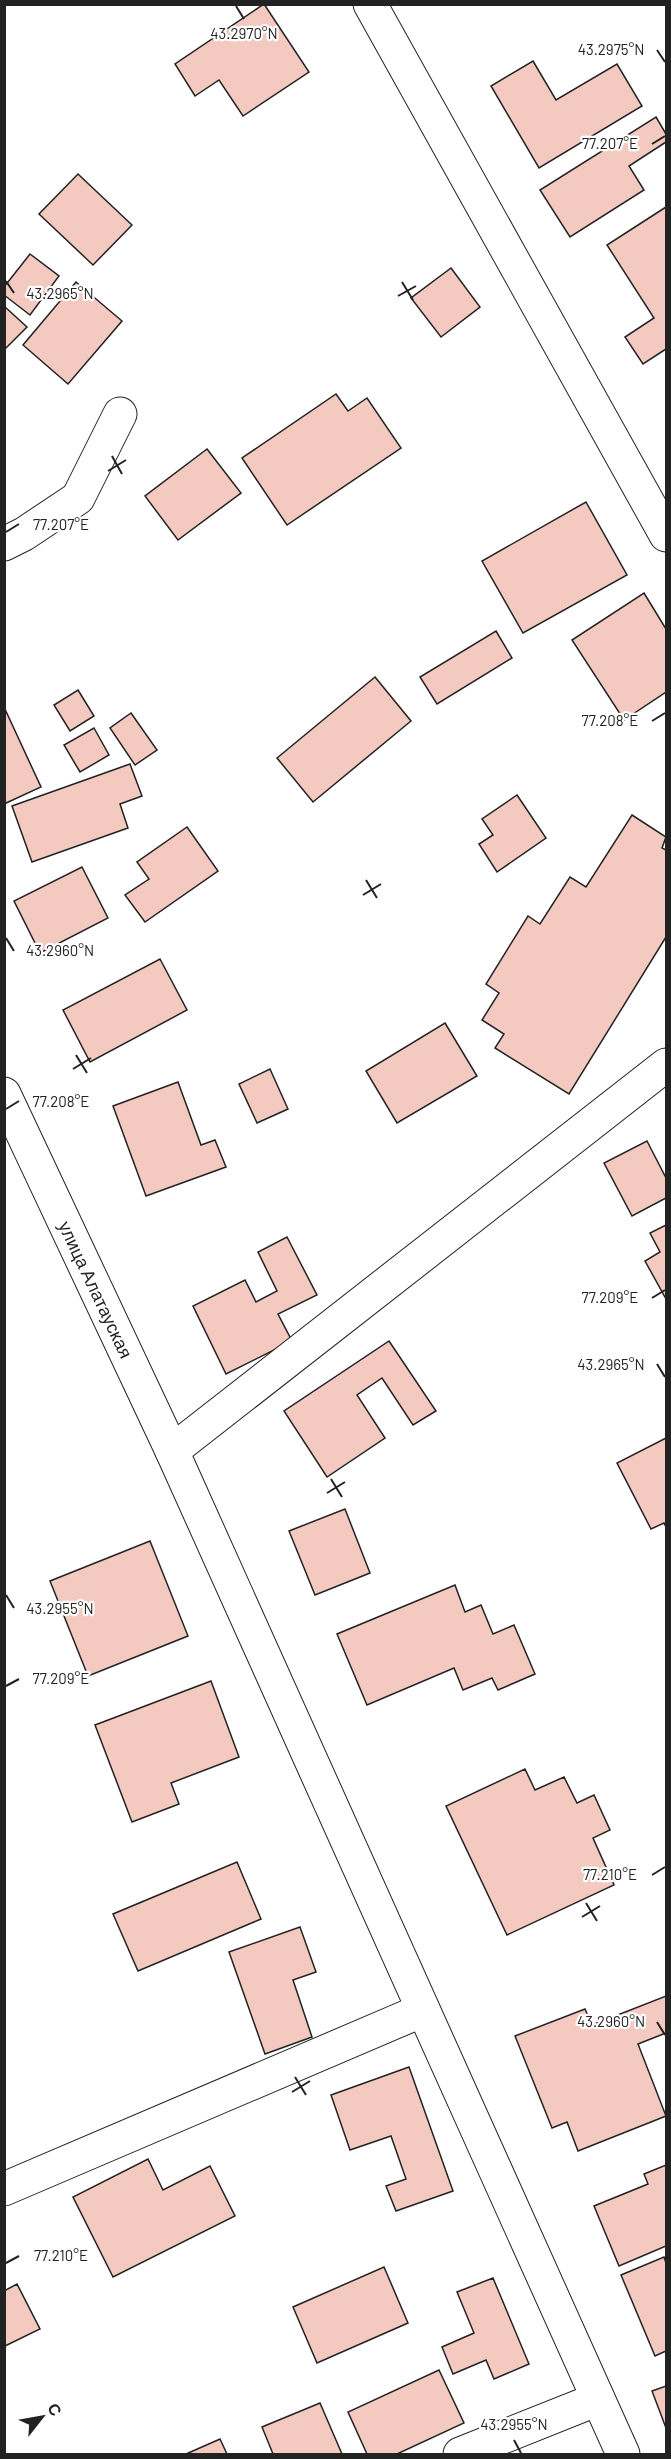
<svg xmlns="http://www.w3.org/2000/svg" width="671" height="2459" font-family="Barlow,sans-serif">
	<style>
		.building { fill: #f3c9c0; stroke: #222; stroke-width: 1.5 }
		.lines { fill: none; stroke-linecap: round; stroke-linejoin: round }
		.street-casing { stroke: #222; stroke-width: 35 }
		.secondary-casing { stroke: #222; stroke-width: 35 }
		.street { stroke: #fff; stroke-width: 33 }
		.secondary { stroke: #fff; stroke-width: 33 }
		.ticks { fill: none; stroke: #222; stroke-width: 2 }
		.labels { text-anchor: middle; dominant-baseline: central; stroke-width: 4.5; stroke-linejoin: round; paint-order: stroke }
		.street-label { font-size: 18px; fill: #222; stroke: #fff }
		.ticks-label { font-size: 15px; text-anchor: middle; fill: #222; stroke: #fff; stroke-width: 4.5; stroke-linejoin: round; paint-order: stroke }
	</style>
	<rect width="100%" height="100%" fill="#fff"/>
	<!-- building -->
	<g class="building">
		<polygon points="264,4 309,72 243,116 219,80 195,96 175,64"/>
		<polygon points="533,61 556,100 617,64 642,106 539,168 491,86"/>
		<polygon points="656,117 666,134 666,142 629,166 644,190 570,237 540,190"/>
		<polygon points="78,174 132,225 93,265 39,214"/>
		<polygon points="666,207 666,349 643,364 625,337 654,318 607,245"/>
		<polygon points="30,254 59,276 30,315 4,295 4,287"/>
		<polygon points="451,268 480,307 441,337 411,298"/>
		<polygon points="76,282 122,321 68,384 23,345"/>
		<polygon points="4,306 27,327 4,350"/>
		<polygon points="336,394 348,411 367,398 401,448 287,525 242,458"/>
		<polygon points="207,449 241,493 178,540 145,496"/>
		<polygon points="586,502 627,575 523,633 482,561"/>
		<polygon points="644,593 666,629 666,692 624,720 572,640"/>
		<polygon points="496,631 512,658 437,704 420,677"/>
		<polygon points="375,677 411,721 313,802 277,758"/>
		<polygon points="78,690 94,716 70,731 54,705"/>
		<polygon points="4,707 41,787 4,804"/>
		<polygon points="131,713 157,750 135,765 110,728"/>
		<polygon points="94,728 109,755 80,772 64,745"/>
		<polygon points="130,764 142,796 120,804 128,828 32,862 12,806"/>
		<polygon points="517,795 546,838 497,872 479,844 493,835 482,819"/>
		<polygon points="632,815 666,837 662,848 666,850 666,937 569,1094 495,1048 504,1034 482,1020 499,993 486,984 528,916 540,924 570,877 586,887"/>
		<polygon points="187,827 218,871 145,922 125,895 149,879 137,862"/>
		<polygon points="82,867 108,918 40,953 14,901"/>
		<polygon points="160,959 187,1010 90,1062 63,1010"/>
		<polygon points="445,1023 477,1076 397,1123 366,1071"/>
		<polygon points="270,1069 288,1109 257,1123 239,1084"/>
		<polygon points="178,1082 201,1145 215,1140 226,1167 146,1196 113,1106"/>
		<polygon points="647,1141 666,1178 666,1198 632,1216 604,1163"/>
		<polygon points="666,1225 666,1299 645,1261 660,1252 650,1233"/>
		<polygon points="287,1237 317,1295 278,1314 292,1341 226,1374 193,1306 245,1280 256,1302 277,1291 258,1252"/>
		<polygon points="389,1341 436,1411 413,1425 382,1378 357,1395 385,1438 327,1477 284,1411"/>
		<polygon points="666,1438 666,1527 664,1523 651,1529 617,1463"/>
		<polygon points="345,1509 370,1573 315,1595 289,1531"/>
		<polygon points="150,1541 188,1636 88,1676 50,1581"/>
		<polygon points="455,1585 465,1612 481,1605 493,1634 514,1625 535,1674 498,1690 492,1678 463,1690 454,1668 367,1705 337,1634"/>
		<polygon points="211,1681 239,1757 171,1783 179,1804 132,1822 95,1725"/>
		<polygon points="525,1769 535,1790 564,1777 577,1803 594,1795 610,1830 593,1838 614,1885 507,1935 446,1806"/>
		<polygon points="237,1862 261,1919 138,1971 113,1914"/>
		<polygon points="300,1927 316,1972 293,1980 312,2037 265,2054 229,1952"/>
		<polygon points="666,1996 666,2033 638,2044 666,2116 578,2151 567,2122 552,2128 515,2036 585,2009 592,2025"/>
		<polygon points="409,2067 453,2191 396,2211 386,2186 406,2179 391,2136 350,2150 331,2095"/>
		<polygon points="148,2159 163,2190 210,2166 235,2216 113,2277 73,2197"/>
		<polygon points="666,2165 666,2246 619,2266 594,2206 648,2184 644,2174"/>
		<polygon points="664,2257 666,2263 666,2351 655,2356 621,2275"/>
		<polygon points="384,2267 408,2323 317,2363 293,2307"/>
		<polygon points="493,2278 529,2364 494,2379 486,2360 453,2374 442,2347 474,2333 457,2292"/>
		<polygon points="17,2284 40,2329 5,2346 4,2291"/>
		<polygon points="439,2370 464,2423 397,2454 367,2454 348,2412"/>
		<polygon points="666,2386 666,2428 652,2391"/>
		<polygon points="320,2403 342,2454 273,2454 262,2427"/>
		<polygon points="220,2439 227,2454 186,2454"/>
	</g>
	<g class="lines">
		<defs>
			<g id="street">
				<polyline points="370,4 666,535"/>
				<polyline points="4,544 24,534 78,498 120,414"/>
				<polyline points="172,1451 623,2454"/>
				<polyline points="4,2189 423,2010"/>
				<polyline points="460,2454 598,2399"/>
			</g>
			<g id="secondary">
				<path id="s1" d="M4,1094L172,1451L666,1065"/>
			</g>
		</defs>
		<!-- street casing -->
		<use href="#street" class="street-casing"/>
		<!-- secondary casing -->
		<use href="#secondary" class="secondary-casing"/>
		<!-- street -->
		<use href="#street" class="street"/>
		<!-- secondary -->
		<use href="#secondary" class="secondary"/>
	</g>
	<!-- ticks -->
	<path class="ticks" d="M236,6L244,19M657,50L665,62M652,144L665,136M6,281L14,293M402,282L413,300M398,296L416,286M112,456L122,474M108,471L126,460M6,532L19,524M652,721L665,713M366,880L377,898M363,895L381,884M6,938L14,951M76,1055L87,1073M73,1069L91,1058M6,1109L19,1101M652,1298L665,1290M657,1364L665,1377M331,1479L342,1497M327,1493L345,1482M6,1595L14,1608M6,1686L19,1679M652,1875L665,1867M586,1903L597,1921M582,1917L600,1906M657,2022L665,2035M295,2077L306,2095M292,2092L310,2081M6,2263L19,2256M514,2440L521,2453"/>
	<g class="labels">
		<!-- street labels -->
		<g class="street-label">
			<text stroke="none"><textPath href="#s1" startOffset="216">улица Алатауская</textPath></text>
		</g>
	</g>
	<g class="ticks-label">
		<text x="244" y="39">43.2970°N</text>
		<text x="611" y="55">43.2975°N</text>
		<text x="610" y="149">77.207°E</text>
		<text x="60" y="299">43.2965°N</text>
		<text x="61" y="530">77.207°E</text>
		<text x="610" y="726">77.208°E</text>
		<text x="60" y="956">43.2960°N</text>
		<text x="61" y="1107">77.208°E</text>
		<text x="610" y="1303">77.209°E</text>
		<text x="611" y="1370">43.2965°N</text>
		<text x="60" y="1614">43.2955°N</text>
		<text x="61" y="1684">77.209°E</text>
		<text x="610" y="1880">77.210°E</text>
		<text x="611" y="2027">43.2960°N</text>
		<text x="61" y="2261">77.210°E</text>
		<text x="514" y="2430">43.2955°N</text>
	</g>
	<!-- border -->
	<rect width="671" height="2459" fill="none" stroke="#222222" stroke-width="12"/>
	<!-- north arrow -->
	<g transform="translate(42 2417) rotate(59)" stroke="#ffffff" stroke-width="4.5" paint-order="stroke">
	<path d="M0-4.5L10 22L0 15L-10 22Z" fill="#222222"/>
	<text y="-9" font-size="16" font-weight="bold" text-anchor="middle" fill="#222222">С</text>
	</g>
</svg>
